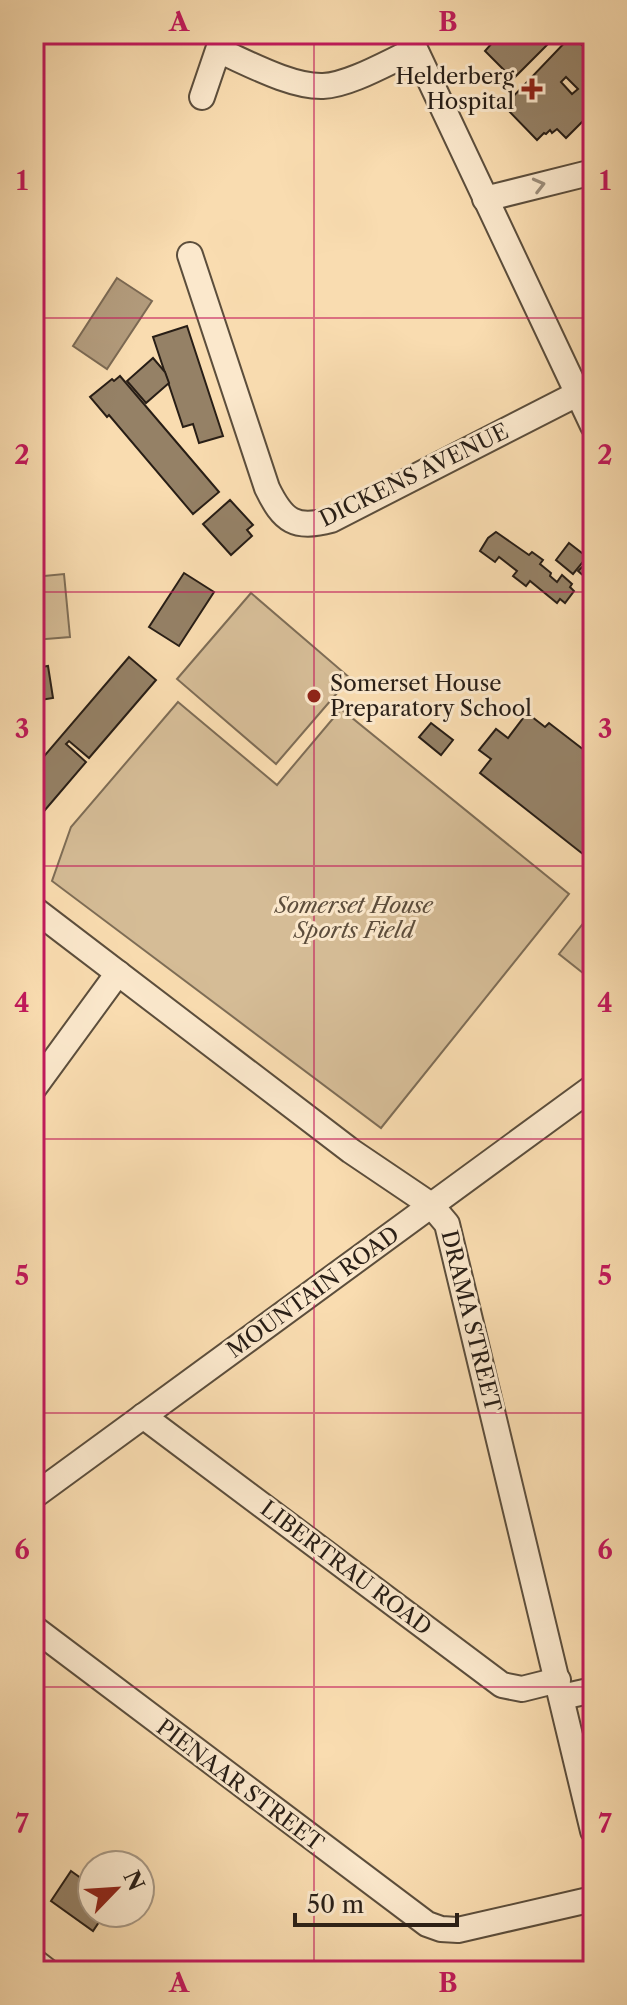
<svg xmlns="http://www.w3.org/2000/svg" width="627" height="2005" font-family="'Libre Caslon Text',serif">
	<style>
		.green { fill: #d5bc96; stroke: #7e6d56; stroke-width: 2 }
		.water { fill: #b29b7c; stroke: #7b6953; stroke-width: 2 }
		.building { fill: #958166; stroke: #281e16; stroke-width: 2; fill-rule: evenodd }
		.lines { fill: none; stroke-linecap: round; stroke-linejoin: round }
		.minor-casing { stroke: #5c4e3c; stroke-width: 28 }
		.minor { stroke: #fbe8cc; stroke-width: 24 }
		.oneway { stroke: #9c8d7a }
		.grid { fill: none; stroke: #c2185b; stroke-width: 2; stroke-opacity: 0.55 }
		.poi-dot { fill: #8f2418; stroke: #fbe8cc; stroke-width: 3 }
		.labels { text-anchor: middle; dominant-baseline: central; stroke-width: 6; stroke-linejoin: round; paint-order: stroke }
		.poi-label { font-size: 22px; fill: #281e16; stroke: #fbe8cc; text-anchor: end }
		.street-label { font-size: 22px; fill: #281e16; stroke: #fbe8cc }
		.park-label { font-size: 22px; font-style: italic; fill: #5c4d3c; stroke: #fbe8cc }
		.neatline { fill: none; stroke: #c2185b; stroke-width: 3 }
		.grid-label { font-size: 26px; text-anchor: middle; font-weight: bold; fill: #c2185b }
	</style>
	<rect width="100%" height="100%" fill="#f9dcb0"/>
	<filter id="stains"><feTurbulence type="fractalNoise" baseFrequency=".0025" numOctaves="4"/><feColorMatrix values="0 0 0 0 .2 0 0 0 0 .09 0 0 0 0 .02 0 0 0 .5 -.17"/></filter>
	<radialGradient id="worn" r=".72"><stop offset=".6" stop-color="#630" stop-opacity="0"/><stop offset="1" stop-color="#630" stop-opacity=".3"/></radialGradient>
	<!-- green -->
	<g class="green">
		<polygon points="64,574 70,637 34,640 34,577"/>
		<polygon points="251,593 350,678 276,764 177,679"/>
		<polygon points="178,702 277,785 341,709 569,894 381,1128 52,881 71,827"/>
		<polygon points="593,911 593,981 559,954"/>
	</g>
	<!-- water -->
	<polygon class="water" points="117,278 152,301 107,369 73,346"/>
	<!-- building -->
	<g class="building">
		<polygon points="485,34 558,34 513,79 485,51 493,42"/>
		<path d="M572,35L593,56V111L566,138L557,129L552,133L550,130L546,134L544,133L537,140L504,106ZM566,77L578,89L572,94L561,82Z"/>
		<polygon points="187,326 223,436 199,443 193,424 183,427 153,337"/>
		<polygon points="153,358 165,372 169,383 146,403 127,381"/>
		<polygon points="120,376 219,492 193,514 109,415 107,417 90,397 112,379 114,381"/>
		<polygon points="230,500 253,525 247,530 252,536 231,555 203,524"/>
		<polygon points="496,532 529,555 532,552 543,560 540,564 551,573 550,576 557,582 562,575 572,584 570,587 574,591 565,603 560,599 557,603 530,581 526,586 513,576 517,571 499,557 495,562 480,551 488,538"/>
		<polygon points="569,543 587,557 573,574 556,560"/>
		<polygon points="588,561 593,566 593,573 587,579 578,571"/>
		<polygon points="184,573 214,592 179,646 149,627"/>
		<polygon points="129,657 156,680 89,758 69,741 66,744 86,762 45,810 34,800 34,768"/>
		<polygon points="48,666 53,698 34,701 34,668"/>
		<polygon points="527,713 545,727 549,723 593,757 593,862 480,773 491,759 479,750 496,729 508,738"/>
		<polygon points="431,723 453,740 441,755 419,737"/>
		<polygon points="71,1871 92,1886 92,1913 105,1913 93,1931 51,1901"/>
	</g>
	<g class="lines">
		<defs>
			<g id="minor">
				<polyline points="408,34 593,426"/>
				<path d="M202,97L218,50C248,63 291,87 323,86C350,85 390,61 415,50"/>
				<polyline points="485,199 593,172"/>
				<path d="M190,255L267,488C283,521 295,530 331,520L577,394"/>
				<polyline points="34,909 351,1151 431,1205 447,1224 593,1831"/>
				<polyline points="34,1088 118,973"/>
				<polyline points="143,1416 502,1685 522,1689 558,1680"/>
				<polyline points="34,1496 593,1087"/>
				<polyline points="34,1628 427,1924 441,1929 458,1930 593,1899"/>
				<polyline points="562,1697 593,1690"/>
				<polyline points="34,1961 47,1971"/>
			</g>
		</defs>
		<!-- minor casing -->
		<use href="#minor" class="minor-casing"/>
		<!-- minor -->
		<use href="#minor" class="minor"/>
	</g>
	<!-- one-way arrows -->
	<defs><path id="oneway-chevron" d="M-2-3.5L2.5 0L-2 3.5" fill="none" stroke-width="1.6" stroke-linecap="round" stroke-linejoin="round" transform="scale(2)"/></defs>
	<use class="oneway" href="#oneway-chevron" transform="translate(539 185) rotate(-14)"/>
	<!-- grid -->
	<path class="grid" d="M314,34V1971M34,318H593M34,592H593M34,866H593M34,1139H593M34,1413H593M34,1687H593"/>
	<!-- markers -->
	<g class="poi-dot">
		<path d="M528 77h8v8h8v8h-8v8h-8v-8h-8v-8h8z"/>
		<circle cx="314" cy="696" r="8"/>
	</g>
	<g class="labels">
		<!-- poi labels -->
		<g class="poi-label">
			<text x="514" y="76">Helderberg<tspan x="514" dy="25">Hospital</tspan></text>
			<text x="330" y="683" text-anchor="start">Somerset House<tspan x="330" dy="25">Preparatory School</tspan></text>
		</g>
		<!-- street labels -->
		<g class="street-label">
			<text transform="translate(414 475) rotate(-26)">DICKENS AVENUE</text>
			<text transform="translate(313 1292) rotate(-36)">MOUNTAIN ROAD</text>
			<text transform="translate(471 1321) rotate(76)">DRAMA STREET</text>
			<text transform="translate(346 1568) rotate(37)">LIBERTRAU ROAD</text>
			<text transform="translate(240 1785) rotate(37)">PIENAAR STREET</text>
		</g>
		<!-- park labels -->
		<g class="park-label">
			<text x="354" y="905">Somerset House<tspan x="354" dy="25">Sports Field</tspan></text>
		</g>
	</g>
	<!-- margin -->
	<rect width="627" height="2005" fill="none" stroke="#f9dcb0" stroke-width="88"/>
	<!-- north arrow -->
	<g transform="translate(116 1889) rotate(65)"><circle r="38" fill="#fbe8cc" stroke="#a79783" stroke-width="2"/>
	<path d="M0-6L14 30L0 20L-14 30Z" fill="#8f2418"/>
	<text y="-12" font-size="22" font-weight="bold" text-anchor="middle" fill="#281e16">N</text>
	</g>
	<!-- scale -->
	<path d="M295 1913v12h162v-12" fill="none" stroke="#281e16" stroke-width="4"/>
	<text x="307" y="1913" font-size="24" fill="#281e16" stroke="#fbe8cc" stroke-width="6" paint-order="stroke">50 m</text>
	<rect x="44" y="44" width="539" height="1917" class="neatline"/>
	<g class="grid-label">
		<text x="179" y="31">A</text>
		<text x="448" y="31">B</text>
		<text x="22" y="190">1</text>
		<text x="605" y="190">1</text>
		<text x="22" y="464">2</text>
		<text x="605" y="464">2</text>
		<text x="22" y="738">3</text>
		<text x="605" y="738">3</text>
		<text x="22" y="1012">4</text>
		<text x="605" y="1012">4</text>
		<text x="22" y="1285">5</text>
		<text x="605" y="1285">5</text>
		<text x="22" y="1559">6</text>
		<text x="605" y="1559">6</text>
		<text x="22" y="1833">7</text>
		<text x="605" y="1833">7</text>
		<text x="179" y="1992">A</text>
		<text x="448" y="1992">B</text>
	</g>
	<rect width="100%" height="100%" filter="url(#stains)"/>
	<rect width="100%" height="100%" fill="url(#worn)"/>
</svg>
